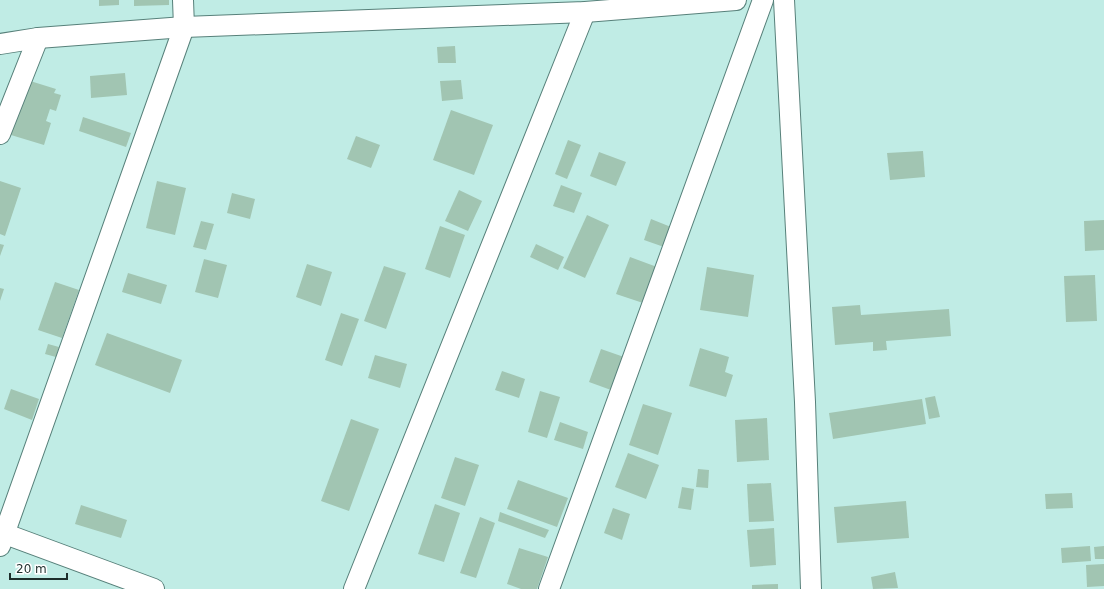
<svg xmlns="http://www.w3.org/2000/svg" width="1104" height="589" font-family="'DejaVu Sans',sans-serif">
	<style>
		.building { fill: #a1c5b2 }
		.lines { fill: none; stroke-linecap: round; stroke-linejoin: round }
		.street-casing { stroke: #57807a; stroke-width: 22 }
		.street { stroke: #fff; stroke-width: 20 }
	</style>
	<rect width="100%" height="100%" fill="#c0ece5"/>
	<!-- building -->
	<g class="building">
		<polygon points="99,0 119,0 119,5 99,6"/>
		<polygon points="134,0 169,0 169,5 134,6"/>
		<polygon points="455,46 456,63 438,63 437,47"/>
		<polygon points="125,73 127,95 91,98 90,76"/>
		<polygon points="27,80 56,89 54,93 61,95 56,111 50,109 46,121 51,123 44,145 11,135"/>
		<polygon points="461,80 463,99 442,101 440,81"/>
		<polygon points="451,110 493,125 474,175 433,160"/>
		<polygon points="83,117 131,133 126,147 79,131"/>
		<polygon points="356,136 380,145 371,168 347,159"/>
		<polygon points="568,140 581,145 567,179 555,174"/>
		<polygon points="923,151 925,177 890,180 887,153"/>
		<polygon points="599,152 626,162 616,186 590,176"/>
		<polygon points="0,181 21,188 5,236 0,234"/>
		<polygon points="157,181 186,188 175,235 146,228"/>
		<polygon points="561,185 582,193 574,213 553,206"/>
		<polygon points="459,190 482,201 468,231 445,221"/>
		<polygon points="232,193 255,199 250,219 227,213"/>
		<polygon points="587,215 609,225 585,278 563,268"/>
		<polygon points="651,219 671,227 664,247 644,240"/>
		<polygon points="1104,220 1104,250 1085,251 1084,221"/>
		<polygon points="201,221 214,224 206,250 193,247"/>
		<polygon points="440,226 465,235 450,278 425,269"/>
		<polygon points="0,244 4,245 0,256"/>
		<polygon points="536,244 564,257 558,270 530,257"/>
		<polygon points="630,257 657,267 643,303 616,294"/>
		<polygon points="204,259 227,265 218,298 195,292"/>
		<polygon points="307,264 332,272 321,306 296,297"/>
		<polygon points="384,266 406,273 386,329 364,321"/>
		<polygon points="707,267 754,275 748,317 700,310"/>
		<polygon points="128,273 167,285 161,304 122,292"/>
		<polygon points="1095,275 1097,321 1066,322 1064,276"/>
		<polygon points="55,282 79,290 62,338 38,330"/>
		<polygon points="0,288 4,289 0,301"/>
		<polygon points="860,305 861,315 949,309 951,336 886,341 887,350 873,351 873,342 835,345 832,307"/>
		<polygon points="341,313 359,319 342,366 325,360"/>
		<polygon points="107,333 182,360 170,393 95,365"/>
		<polygon points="48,344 59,347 56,357 45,354"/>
		<polygon points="700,348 729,357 725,372 733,375 726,397 689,386"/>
		<polygon points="601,349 624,357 611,390 589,382"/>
		<polygon points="375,355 407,364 400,388 368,378"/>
		<polygon points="502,371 525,379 519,398 495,390"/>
		<polygon points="11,389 39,399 32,420 4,409"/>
		<polygon points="540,391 560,397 547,438 528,432"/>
		<polygon points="935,396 940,417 929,419 925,398"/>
		<polygon points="922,399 926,424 833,439 829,413"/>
		<polygon points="643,404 672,413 658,455 629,445"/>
		<polygon points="767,418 769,460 737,462 735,420"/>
		<polygon points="351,419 379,429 349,511 321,501"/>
		<polygon points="560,422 588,432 583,449 554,440"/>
		<polygon points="628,453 659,465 646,499 615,487"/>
		<polygon points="455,457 479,465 465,506 441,498"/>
		<polygon points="698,469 709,470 708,488 696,487"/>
		<polygon points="518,480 568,498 557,527 507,509"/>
		<polygon points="771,483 774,521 749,522 747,484"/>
		<polygon points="682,487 694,489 691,510 678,508"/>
		<polygon points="1072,493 1073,508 1046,509 1045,494"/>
		<polygon points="906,501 909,538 837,543 834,507"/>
		<polygon points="435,504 460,513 444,562 418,554"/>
		<polygon points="81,505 127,520 121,538 75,524"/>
		<polygon points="613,508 630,514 622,540 604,533"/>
		<polygon points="500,512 549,530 545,538 498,521"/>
		<polygon points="480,517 495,523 476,578 460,573"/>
		<polygon points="774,528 776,565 750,567 747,530"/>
		<polygon points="1090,546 1091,561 1062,563 1061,548"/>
		<polygon points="1104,546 1104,559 1095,559 1094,547"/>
		<polygon points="519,548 548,557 537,589 521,589 507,584"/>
		<polygon points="1104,564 1104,586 1087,587 1086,565"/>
		<polygon points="895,572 898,588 873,589 871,577"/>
		<polygon points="778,584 778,589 752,589 752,585"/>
	</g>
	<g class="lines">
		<defs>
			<g id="street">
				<polyline points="784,0 805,402 811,589"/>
				<polyline points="0,44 38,38 184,27 585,12 736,0"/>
				<polyline points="0,134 38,38"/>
				<polyline points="0,532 154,589"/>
				<polyline points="0,546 184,27 183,0"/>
				<polyline points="354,589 585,12"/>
				<polyline points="549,589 763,0"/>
			</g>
		</defs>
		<!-- street casing -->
		<use href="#street" class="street-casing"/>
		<!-- street -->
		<use href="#street" class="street"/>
	</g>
	<!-- scale -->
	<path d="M10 573v6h57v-6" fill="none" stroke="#1d2e2b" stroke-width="2"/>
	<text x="16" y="573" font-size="12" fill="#1d2e2b" stroke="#ffffff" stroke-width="3" paint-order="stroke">20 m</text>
</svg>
